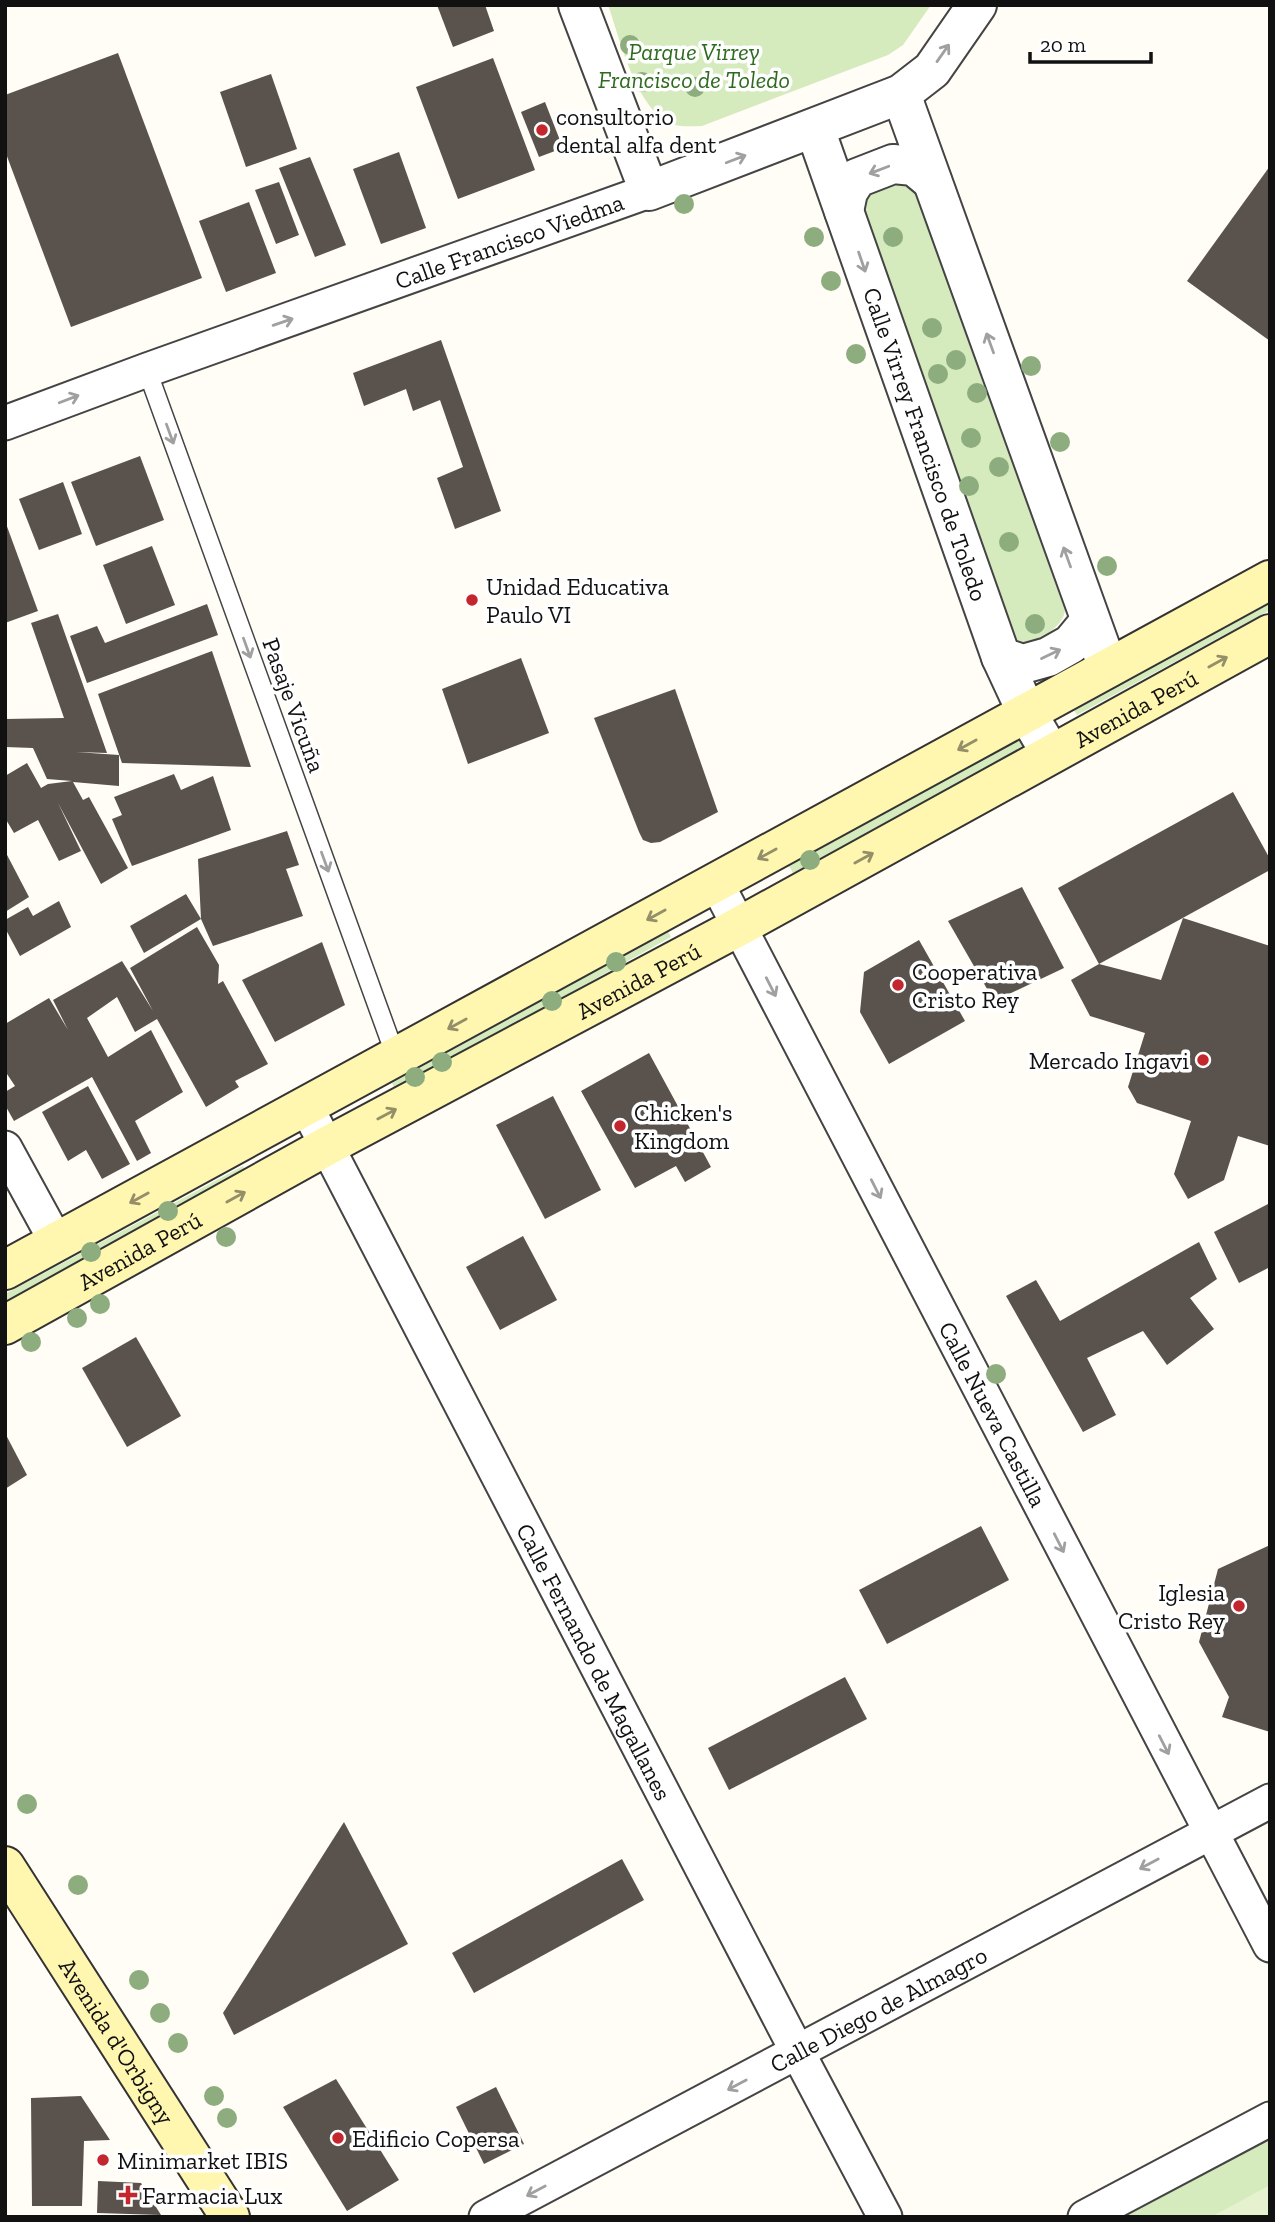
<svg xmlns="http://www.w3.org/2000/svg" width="1275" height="2222" font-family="'Zilla Slab',serif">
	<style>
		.green { fill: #d5ebbd }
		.pitch { fill: #e6f2cf }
		.building { fill: #5a524d }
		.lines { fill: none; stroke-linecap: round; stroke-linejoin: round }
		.service-casing { stroke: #444; stroke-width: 21 }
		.minor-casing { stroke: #444; stroke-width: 37 }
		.tertiary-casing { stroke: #444; stroke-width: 42 }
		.secondary-casing { stroke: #333; stroke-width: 42 }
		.service { stroke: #fff; stroke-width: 18 }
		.minor { stroke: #fff; stroke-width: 33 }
		.tertiary { stroke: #fff; stroke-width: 38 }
		.secondary { stroke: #fff6b0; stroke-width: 38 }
		.tree { fill: #8dad7f }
		.oneway { stroke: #a0a0a0 }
		.oneway2 { stroke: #948f68 }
		.poi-dot { fill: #c4262e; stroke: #fff; stroke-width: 2.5 }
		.labels { text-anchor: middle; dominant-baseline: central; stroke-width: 7; stroke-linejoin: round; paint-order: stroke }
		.park-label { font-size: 24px; font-style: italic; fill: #2f6b1f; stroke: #fff }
		.poi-label { font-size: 24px; fill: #111; stroke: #fff; text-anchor: start }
		.street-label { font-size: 24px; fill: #111; stroke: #fff }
	</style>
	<rect width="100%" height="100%" fill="#fffdf5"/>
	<!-- green -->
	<g class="green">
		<path d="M608,5H931L903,45L888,55L702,126C693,126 682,127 675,125C637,114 620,39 608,5Z"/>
		<path d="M896,182L912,189L918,199L1065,610C1064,626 1038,642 1023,646L1017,643L859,215L868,191Z"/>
		<polygon points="1270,599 1270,610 1077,715 1072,707"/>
		<polygon points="1019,736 1024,746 793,873 787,863"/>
		<polygon points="668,931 671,937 395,1090 392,1083"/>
		<polygon points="243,1166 246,1173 5,1304 5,1294"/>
		<polygon points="1270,2135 1270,2217 1115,2217"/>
	</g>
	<!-- pitch -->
	<polygon class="pitch" points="1270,2185 1270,2217 1211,2217"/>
	<!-- building -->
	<g class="building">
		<polygon points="437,5 485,5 494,31 453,47"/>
		<polygon points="118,53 202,278 71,327 5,151 5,95"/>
		<polygon points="493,58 535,170 458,199 416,87"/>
		<polygon points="271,74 297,149 246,167 220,92"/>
		<polygon points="545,102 563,148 539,157 521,112"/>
		<polygon points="399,152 426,228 381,244 353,169"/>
		<polygon points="310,157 346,245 315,257 279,168"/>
		<polygon points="1270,166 1270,341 1187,281"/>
		<polygon points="279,182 299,235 276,244 255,190"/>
		<polygon points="249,202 276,273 226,292 199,221"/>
		<polygon points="441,340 501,511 455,529 437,478 463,467 440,400 413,411 406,389 364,406 353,373"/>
		<polygon points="140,456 164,520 96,546 71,482"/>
		<polygon points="63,482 82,534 39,550 19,499"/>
		<polygon points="5,521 38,611 5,623"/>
		<polygon points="152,546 175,605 126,624 103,565"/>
		<polygon points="207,604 218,635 87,683 70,636 97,626 105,643"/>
		<polygon points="58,614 107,753 76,752 119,755 119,786 73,782 83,800 89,797 128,868 101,884 58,803 81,851 59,861 38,820 14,833 5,818 5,776 27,763 41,788 48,784 72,781 47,779 33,748 5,747 5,719 64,718 31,623"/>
		<polygon points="212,651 251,767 122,763 98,694"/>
		<polygon points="521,658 549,733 468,764 442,689"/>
		<polygon points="675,689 718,812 660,842 651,843 643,840 639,832 594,718"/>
		<polygon points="174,774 181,790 213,776 231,830 132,866 112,819 122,815 114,797"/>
		<polygon points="1233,792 1270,859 1270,870 1099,964 1161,980 1183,918 1270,946 1270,1146 1238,1136 1224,1180 1188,1199 1174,1174 1191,1121 1137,1103 1128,1087 1145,1033 1090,1016 1071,980 1099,964 1058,888"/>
		<polygon points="287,831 299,865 286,869 303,916 213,946 201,919 144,953 130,926 186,894 201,919 198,859"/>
		<polygon points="5,851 29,897 5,912"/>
		<polygon points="1022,887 1064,968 994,1001 948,921"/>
		<polygon points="59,901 71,927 20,956 5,928 5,920 28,907 33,916"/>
		<polygon points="197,927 219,965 218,984 223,981 268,1064 235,1081 239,1087 206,1107 157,1019 135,1032 117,997 87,1018 108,1057 151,1030 183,1092 135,1121 151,1153 137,1161 92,1077 14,1121 5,1105 5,1092 15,1086 5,1071 5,1024 49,998 68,1030 53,1000 122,961 153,1011 130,968"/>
		<polygon points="919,940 965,1021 889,1064 860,1012 864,972"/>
		<polygon points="322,942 345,1005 275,1042 242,980"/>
		<polygon points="649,1053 711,1167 685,1182 676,1166 635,1188 581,1091"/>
		<polygon points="88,1086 130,1164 102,1179 86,1150 68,1161 42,1112"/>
		<polygon points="553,1096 601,1190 545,1219 496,1125"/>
		<polygon points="1270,1203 1270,1267 1239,1283 1214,1232"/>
		<polygon points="523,1236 557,1300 500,1330 466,1267"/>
		<polygon points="1199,1242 1217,1279 1190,1298 1214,1329 1167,1365 1143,1331 1087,1358 1116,1415 1083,1432 1006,1296 1036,1280 1060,1321"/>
		<polygon points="136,1337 181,1416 127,1447 82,1368"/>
		<polygon points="5,1433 27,1475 5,1489"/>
		<polygon points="981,1526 1009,1580 887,1644 859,1590"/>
		<polygon points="1270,1545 1270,1732 1222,1717 1229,1697 1199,1642 1218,1569"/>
		<polygon points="845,1677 867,1719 729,1790 708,1748"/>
		<polygon points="344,1822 408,1944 234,2035 223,2013"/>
		<polygon points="622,1859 644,1900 474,1993 452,1953"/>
		<polygon points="336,2079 399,2180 347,2211 283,2107"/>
		<polygon points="496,2087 524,2144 484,2164 456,2107"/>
		<polygon points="81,2096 110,2140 84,2141 82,2206 32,2206 31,2098"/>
		<polygon points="98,2181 141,2183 161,2215 97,2213"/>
	</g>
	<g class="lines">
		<defs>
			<polyline id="service" points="147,370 396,1057"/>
			<g id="minor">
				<path id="s1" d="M5,423L147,370L649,191"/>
				<path id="s2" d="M716,882L1270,1945"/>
				<path id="s3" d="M306,1106L798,2053L885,2217"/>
				<polyline points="5,1148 57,1243"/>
				<path id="s4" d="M486,2217L1270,1801"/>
				<polyline points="1085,2217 1270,2119"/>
			</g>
			<g id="tertiary">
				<polyline points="578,5 649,191 901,94 932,70 977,5"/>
				<polyline points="901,94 1108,668"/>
				<path id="s5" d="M815,129L1001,657L1027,713L1051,754"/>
				<polyline points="844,211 848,192 857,178 893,164 914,166 932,181"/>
				<polyline points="1001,657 1023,664 1048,657 1071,644 1090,621"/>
			</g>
			<g id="secondary">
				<polyline points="5,1270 1270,580"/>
				<path id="s6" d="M5,1325L327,1146L740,926L1270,634"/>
				<path id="s7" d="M5,1866L230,2217"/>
			</g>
		</defs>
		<!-- service casing -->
		<use href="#service" class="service-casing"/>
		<!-- minor casing -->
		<use href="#minor" class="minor-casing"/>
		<!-- tertiary casing -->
		<use href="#tertiary" class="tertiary-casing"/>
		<!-- secondary casing -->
		<use href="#secondary" class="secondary-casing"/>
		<!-- service -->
		<use href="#service" class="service"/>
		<!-- minor -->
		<use href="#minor" class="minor"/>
		<!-- tertiary -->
		<use href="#tertiary" class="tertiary"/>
		<!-- secondary -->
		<use href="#secondary" class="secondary"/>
	</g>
	<!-- trees -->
	<g class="tree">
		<circle cx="630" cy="45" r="10"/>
		<circle cx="642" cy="82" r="10"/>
		<circle cx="695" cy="87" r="10"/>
		<circle cx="684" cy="204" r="10"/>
		<circle cx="814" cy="237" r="10"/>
		<circle cx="893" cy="237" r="10"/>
		<circle cx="831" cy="281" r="10"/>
		<circle cx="932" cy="328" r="10"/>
		<circle cx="856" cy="354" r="10"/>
		<circle cx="956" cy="360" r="10"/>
		<circle cx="1031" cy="366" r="10"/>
		<circle cx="938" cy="374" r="10"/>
		<circle cx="977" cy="393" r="10"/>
		<circle cx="971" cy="438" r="10"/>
		<circle cx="1060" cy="442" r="10"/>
		<circle cx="999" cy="467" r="10"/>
		<circle cx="969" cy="486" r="10"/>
		<circle cx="1009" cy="542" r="10"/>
		<circle cx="1107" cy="566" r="10"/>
		<circle cx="1035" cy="624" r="10"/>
		<circle cx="810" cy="860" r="10"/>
		<circle cx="616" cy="962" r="10"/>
		<circle cx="552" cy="1001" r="10"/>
		<circle cx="442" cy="1062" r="10"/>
		<circle cx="415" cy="1077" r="10"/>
		<circle cx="168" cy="1211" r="10"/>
		<circle cx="226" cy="1237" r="10"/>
		<circle cx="91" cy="1252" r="10"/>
		<circle cx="100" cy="1304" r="10"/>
		<circle cx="77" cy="1318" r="10"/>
		<circle cx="31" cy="1342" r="10"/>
		<circle cx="996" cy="1374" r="10"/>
		<circle cx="27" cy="1804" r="10"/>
		<circle cx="78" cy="1885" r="10"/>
		<circle cx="139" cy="1980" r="10"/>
		<circle cx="160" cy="2013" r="10"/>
		<circle cx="178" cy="2043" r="10"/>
		<circle cx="214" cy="2096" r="10"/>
		<circle cx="227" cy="2118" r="10"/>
	</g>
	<!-- one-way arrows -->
	<defs><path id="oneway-shaft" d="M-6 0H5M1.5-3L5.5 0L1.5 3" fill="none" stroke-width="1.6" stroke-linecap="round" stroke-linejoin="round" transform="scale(1.75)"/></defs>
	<g class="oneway">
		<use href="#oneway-shaft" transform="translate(943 53) rotate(-55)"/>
		<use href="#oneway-shaft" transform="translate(736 159) rotate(-21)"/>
		<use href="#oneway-shaft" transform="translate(879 170) rotate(159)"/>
		<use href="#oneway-shaft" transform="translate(862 262) rotate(71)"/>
		<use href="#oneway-shaft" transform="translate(283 322) rotate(-19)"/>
		<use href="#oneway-shaft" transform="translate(990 343) rotate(-110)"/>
		<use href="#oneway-shaft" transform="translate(69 399) rotate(-21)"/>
		<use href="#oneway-shaft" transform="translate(170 434) rotate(70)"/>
		<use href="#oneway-shaft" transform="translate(1067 557) rotate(-110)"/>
		<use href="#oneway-shaft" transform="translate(247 648) rotate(70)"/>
		<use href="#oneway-shaft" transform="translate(1051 654) rotate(-26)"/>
		<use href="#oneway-shaft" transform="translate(325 862) rotate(70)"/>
		<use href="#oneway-shaft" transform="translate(771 987) rotate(63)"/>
		<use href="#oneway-shaft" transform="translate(876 1189) rotate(63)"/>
		<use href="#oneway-shaft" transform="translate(1059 1543) rotate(63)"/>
		<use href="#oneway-shaft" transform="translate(1164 1745) rotate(63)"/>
		<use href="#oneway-shaft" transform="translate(1149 1864) rotate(152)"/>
		<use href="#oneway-shaft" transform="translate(737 2085) rotate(152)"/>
		<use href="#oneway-shaft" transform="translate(536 2191) rotate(152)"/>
	</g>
	<g class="oneway2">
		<use href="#oneway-shaft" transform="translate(1218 662) rotate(-29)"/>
		<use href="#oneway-shaft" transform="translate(967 745) rotate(151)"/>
		<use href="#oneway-shaft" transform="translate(767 854) rotate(151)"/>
		<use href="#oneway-shaft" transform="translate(864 858) rotate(-29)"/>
		<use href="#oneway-shaft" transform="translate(656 915) rotate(151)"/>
		<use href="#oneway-shaft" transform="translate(457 1024) rotate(151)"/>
		<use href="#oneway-shaft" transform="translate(387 1114) rotate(-28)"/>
		<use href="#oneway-shaft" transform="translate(236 1197) rotate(-29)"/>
		<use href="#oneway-shaft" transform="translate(139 1198) rotate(151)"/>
	</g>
	<!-- markers -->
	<g class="poi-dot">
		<circle cx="542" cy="130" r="7"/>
		<circle cx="472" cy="600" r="7"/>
		<circle cx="898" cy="985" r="7"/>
		<circle cx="1203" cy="1060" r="7"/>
		<circle cx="620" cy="1126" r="7"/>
		<circle cx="1239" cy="1606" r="7"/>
		<circle cx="338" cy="2138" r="7"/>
		<circle cx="103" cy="2160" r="7"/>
		<path d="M124.5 2184.5h7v7h7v7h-7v7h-7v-7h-7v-7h7z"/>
	</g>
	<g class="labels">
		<!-- park labels -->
		<g class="park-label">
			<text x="694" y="51">Parque Virrey<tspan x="694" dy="28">Francisco de Toledo</tspan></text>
		</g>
		<!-- poi labels -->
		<g class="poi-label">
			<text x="556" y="116">consultorio<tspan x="556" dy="28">dental alfa dent</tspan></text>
			<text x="486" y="586">Unidad Educativa<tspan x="486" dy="28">Paulo VI</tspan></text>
			<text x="912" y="971">Cooperativa<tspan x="912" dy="28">Cristo Rey</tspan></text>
			<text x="1189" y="1060" text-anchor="end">Mercado Ingavi</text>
			<text x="634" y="1112">Chicken's<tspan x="634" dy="28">Kingdom</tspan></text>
			<text x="1225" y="1592" text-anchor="end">Iglesia<tspan x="1225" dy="28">Cristo Rey</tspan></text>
			<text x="352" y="2138">Edificio Copersa</text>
			<text x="117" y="2160">Minimarket IBIS</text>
			<text x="142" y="2195">Farmacia Lux</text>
		</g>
		<!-- street labels -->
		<g class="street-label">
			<text stroke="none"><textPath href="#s1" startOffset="536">Calle Francisco Viedma</textPath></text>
			<text stroke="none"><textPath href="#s5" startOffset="334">Calle Virrey Francisco de Toledo</textPath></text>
			<text transform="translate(294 705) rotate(70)">Pasaje Vicuña</text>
			<text stroke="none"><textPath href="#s6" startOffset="1288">Avenida Perú</textPath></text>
			<text stroke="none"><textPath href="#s6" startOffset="721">Avenida Perú</textPath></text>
			<text stroke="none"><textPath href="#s6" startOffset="154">Avenida Perú</textPath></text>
			<text stroke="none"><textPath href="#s2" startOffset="600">Calle Nueva Castilla</textPath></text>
			<text stroke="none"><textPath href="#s3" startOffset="626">Calle Fernando de Magallanes</textPath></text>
			<text stroke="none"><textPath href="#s4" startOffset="444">Calle Diego de Almagro</textPath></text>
			<text stroke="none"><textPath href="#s7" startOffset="208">Avenida d'Orbigny</textPath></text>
		</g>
	</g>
	<!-- border -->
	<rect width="1275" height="2222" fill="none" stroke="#111111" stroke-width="14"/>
	<!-- scale -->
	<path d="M1030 52v10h121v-10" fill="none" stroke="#111111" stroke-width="3.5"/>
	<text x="1040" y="52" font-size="21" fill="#111111" stroke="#ffffff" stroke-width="5" paint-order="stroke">20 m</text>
</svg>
